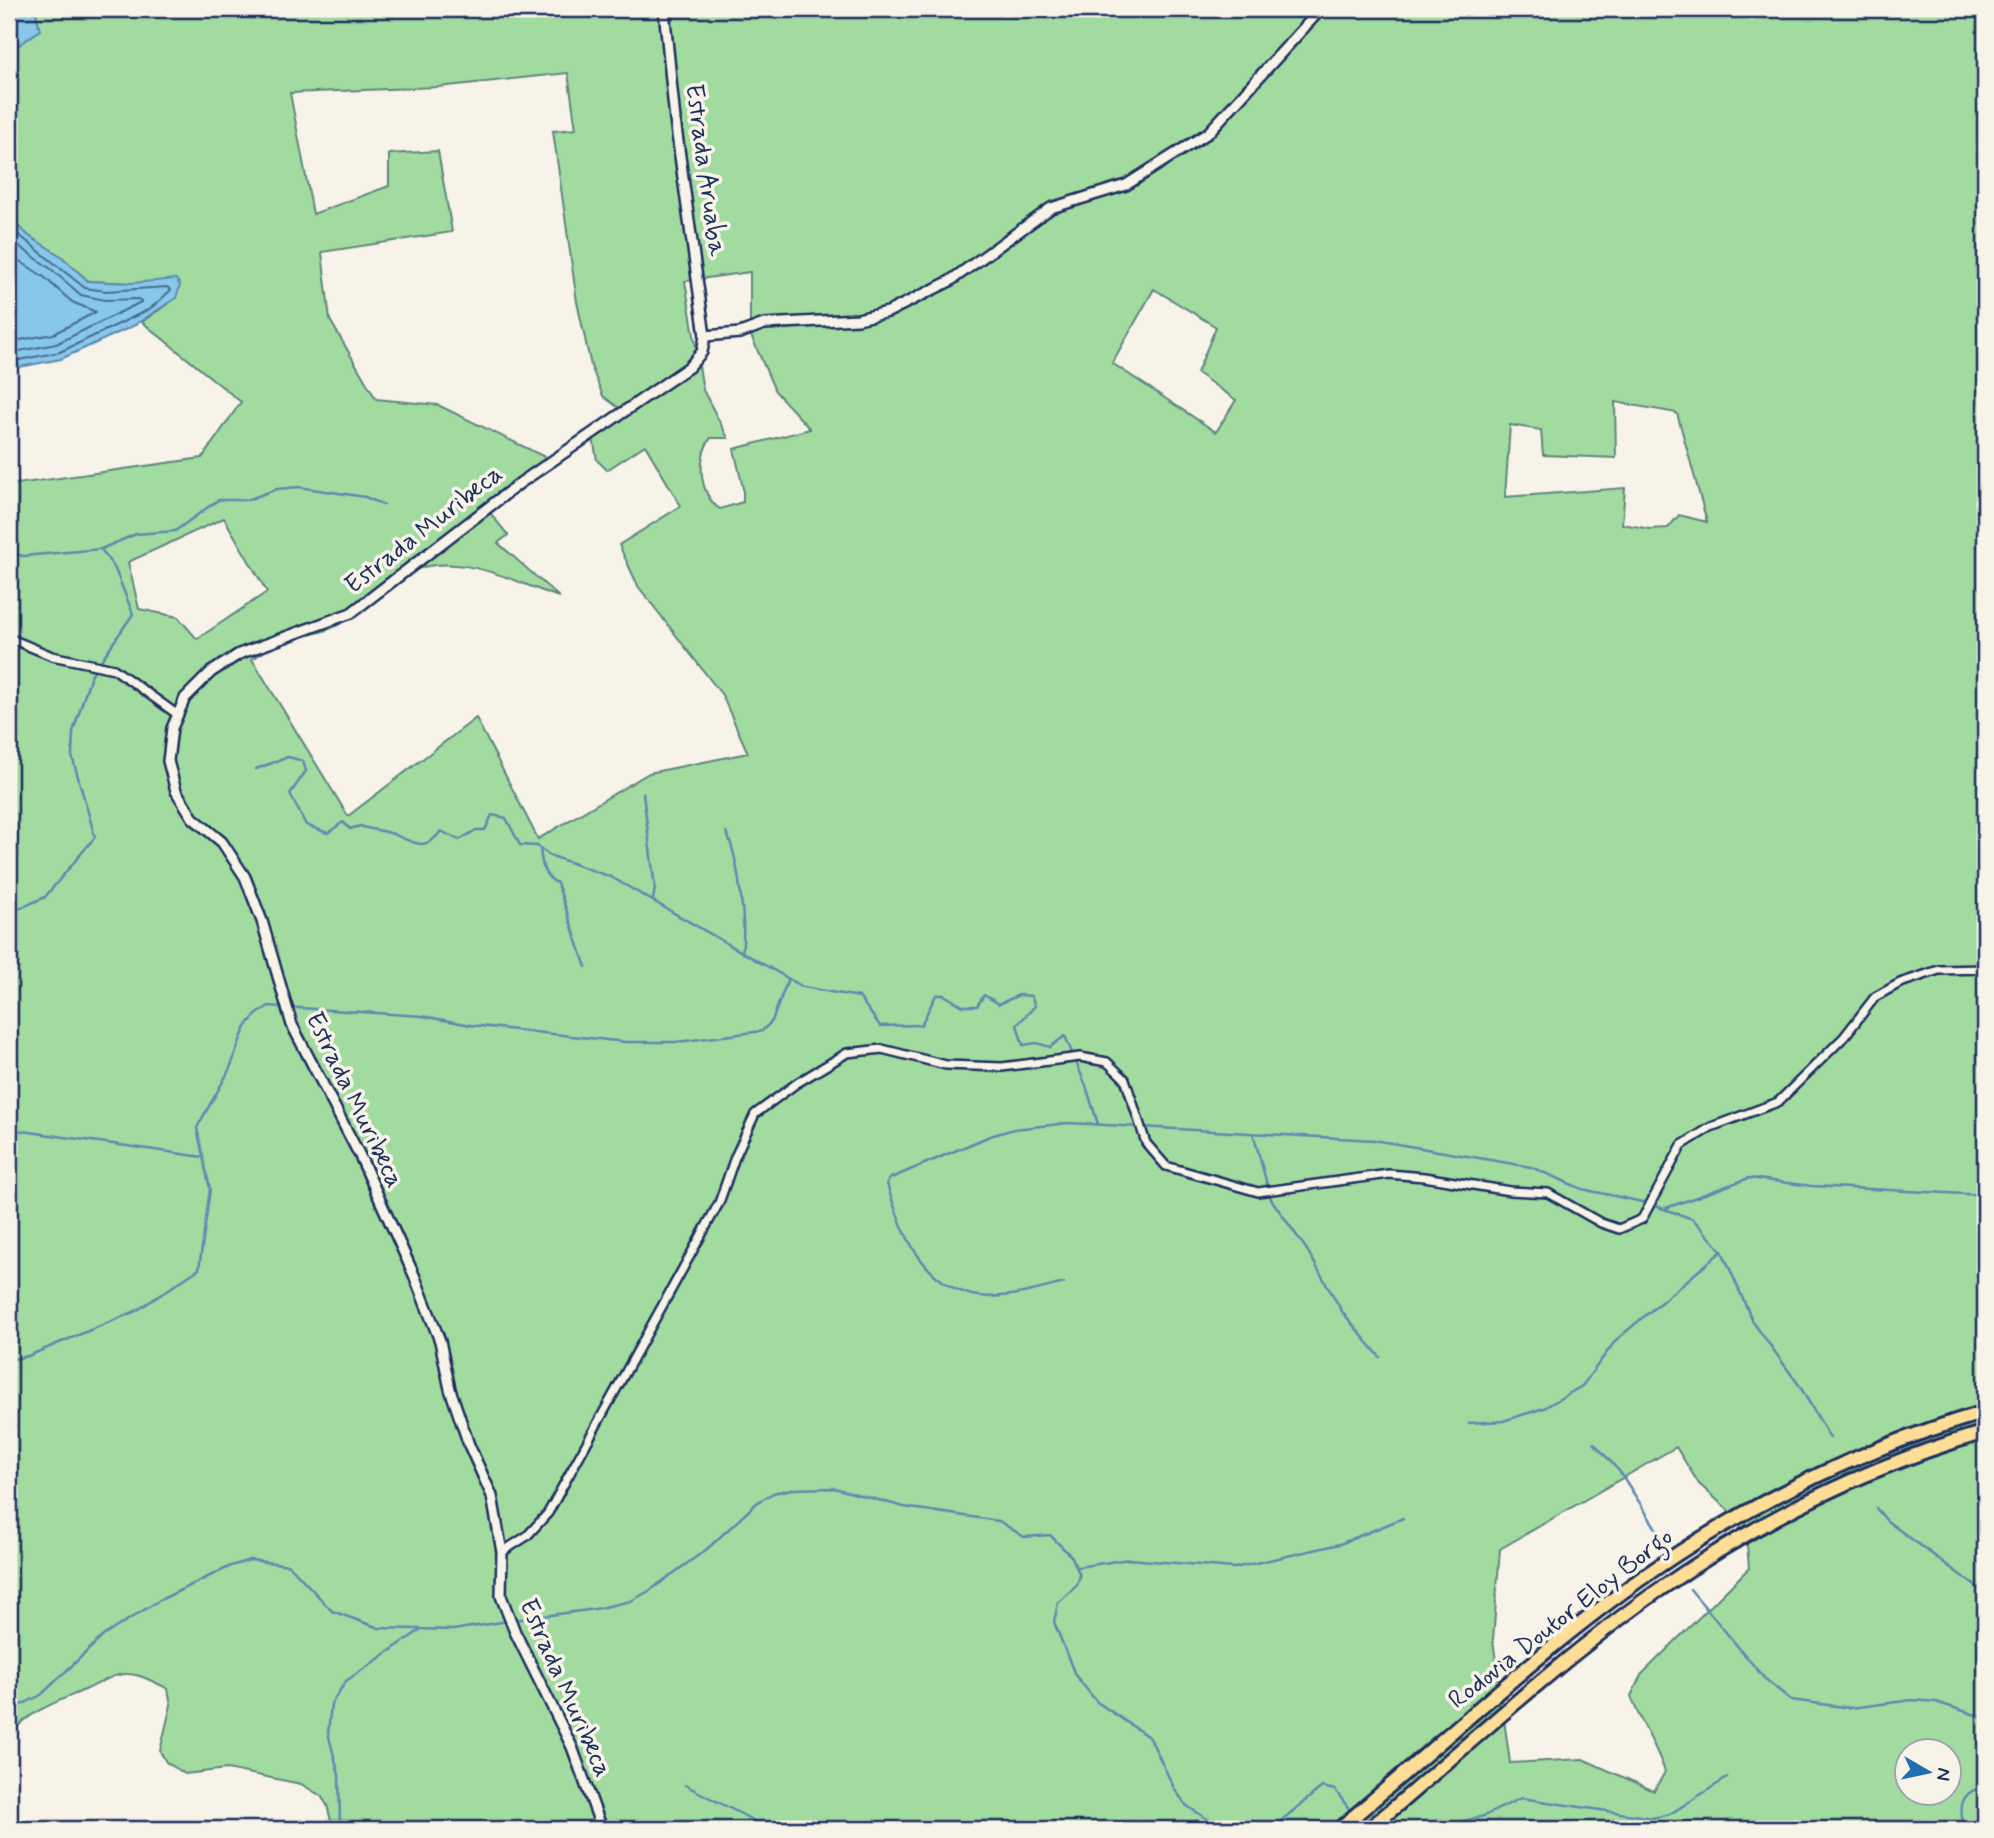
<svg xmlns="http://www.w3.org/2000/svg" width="1994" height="1838" font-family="Mynerve,sans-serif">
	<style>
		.green { fill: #a2dba0; stroke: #5e857f; stroke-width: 2; fill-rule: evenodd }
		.water { fill: #87c7e8; stroke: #5c8ab1; stroke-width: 2 }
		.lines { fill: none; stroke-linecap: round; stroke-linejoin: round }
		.shore { stroke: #466c95; stroke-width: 2 }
		.stream { stroke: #5c8ab1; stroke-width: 2.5 }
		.minor-casing { stroke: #1b2f5e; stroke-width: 12 }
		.tertiary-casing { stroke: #1b2f5e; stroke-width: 14 }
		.motorway-casing { stroke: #1b2f5e; stroke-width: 18 }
		.minor { stroke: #f7f3e8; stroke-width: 7 }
		.tertiary { stroke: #f7f3e8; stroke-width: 9 }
		.motorway { stroke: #fede96; stroke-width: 12 }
		.labels { text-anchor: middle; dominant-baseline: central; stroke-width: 7; stroke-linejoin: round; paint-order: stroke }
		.street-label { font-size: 26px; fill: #1b2f5e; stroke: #f7f3e8 }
	</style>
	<rect width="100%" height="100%" fill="#f7f3e8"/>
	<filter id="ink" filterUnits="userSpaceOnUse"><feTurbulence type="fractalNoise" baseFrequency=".0143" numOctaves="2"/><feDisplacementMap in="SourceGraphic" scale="14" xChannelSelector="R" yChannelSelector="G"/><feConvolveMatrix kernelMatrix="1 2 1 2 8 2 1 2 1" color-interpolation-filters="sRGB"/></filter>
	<g filter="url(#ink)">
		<!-- green -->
		<path class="green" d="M25,9H1985V1829H1692L1690,1822L1679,1829H333L327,1805L321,1796L301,1784L227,1769L185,1774L166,1762L160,1751L171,1705L168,1689C156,1683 141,1674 127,1674C114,1673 99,1684 87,1689C57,1702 32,1709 9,1735V485L202,458L241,402L142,322L176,298L132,283L88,281L61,256L29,236L9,218V52L40,30L36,13ZM568,73L576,129L553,131L577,302L591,366L603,396L627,414L593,438L597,460L607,470L645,445L681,506L619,545L638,586L722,695L748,753L649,773L538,839L476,718L348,816L252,659C264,652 276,643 290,639C305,635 323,634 336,626C361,614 378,593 400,578C448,545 512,581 559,597L498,543L508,535L487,509L557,463L438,405L376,399L330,320L322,252L452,232L438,151L389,154V186L313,214L290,93L438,87ZM750,272V333L775,391L810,429L734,449L743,488V502L720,509C699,496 696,456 711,438H728L703,390L685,281ZM1154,289L1216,327L1197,373L1236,400L1216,432L1112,363ZM1615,402L1677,413L1707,522L1679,515L1668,528L1650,529L1622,524L1625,488L1505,497L1510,425L1541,430L1543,455L1616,458ZM224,518L267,592L197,639L178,617L139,609L128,562ZM1676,1447L1699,1484L1726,1508L1746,1534L1749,1568L1641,1675L1631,1696C1640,1723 1656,1744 1665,1772L1654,1791L1583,1759L1510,1763L1493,1640L1500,1549ZM1906,1750H1948V1792H1906Z"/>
		<!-- water -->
		<g class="water">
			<polygon points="9,9 25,9 36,13 40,30 9,52"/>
			<polygon points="9,218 29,236 61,256 88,281 132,283 176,279 180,285 176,298 133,326 61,359 9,369"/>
		</g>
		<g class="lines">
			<!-- shore -->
			<g class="shore">
				<polyline points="9,227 85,288 106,291 167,287 171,290 150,309 60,352 9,362"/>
				<polyline points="9,239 51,269 81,295 105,300 138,299 141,302 56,344 9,353"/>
				<polyline points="9,254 44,277 72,302 96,312 53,334 9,342"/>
			</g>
			<!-- stream -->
			<g class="stream">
				<polyline points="9,553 23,556 101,549 136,534 175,531 218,500 247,500 277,489 299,487 365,497 384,505"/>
				<path d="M256,769L288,757L303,761L306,771L290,794L306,825L328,833L343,822L350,829L360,826C371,830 382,830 393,834C413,842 425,853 441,831L459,840L476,830H485L492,815L506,818L520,845L537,846L549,855L611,877L803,987L859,997L880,1026L921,1025L936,995H944L963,1006H977L984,995L999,1004L1019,995L1031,996L1035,1006L1017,1025L1023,1045L1037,1043L1050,1047L1065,1036L1086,1086L1098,1124"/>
				<polyline points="643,793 655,888 653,900"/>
				<path d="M726,832C739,857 746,925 742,953"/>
				<path d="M540,849C542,864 542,876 557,883L586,967"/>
				<polyline points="9,913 45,897 95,837 72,756 73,732 91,675 133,614 115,569 101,549"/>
				<polyline points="9,1129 203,1157"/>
				<polyline points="1253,1133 1271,1199 1307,1250 1343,1313 1380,1357"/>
				<polyline points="1666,1208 1749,1178 1812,1186 1985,1195"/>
				<path d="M1064,1283C1037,1290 1000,1301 972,1295C920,1281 901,1230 887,1184L889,1179L990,1136L1014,1129L1069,1123L1374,1140L1531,1167L1582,1189L1647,1203L1693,1219L1722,1251L1753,1322L1799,1385L1830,1438"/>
				<path d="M9,1360L28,1356L136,1311L199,1269L210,1189L197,1128C207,1109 219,1090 229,1070C242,1042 239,1023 269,1006L422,1016L471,1025L626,1042H677L762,1031L772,1021L788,979"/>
				<polyline points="1469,1423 1503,1421 1544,1408 1582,1386 1616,1340 1722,1251"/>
				<polyline points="1594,1443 1620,1472 1666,1544"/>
				<polyline points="1876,1508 1887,1521 1985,1593"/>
				<polyline points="1078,1567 1129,1559 1234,1568 1340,1544 1403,1518"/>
				<polyline points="1690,1589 1764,1678 1791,1700 1851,1708 1912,1700 1936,1702 1985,1718"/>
				<polyline points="514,1620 595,1609 631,1601 649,1591 707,1549 758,1502 773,1493 792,1489 834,1488 904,1507 999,1521 1024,1537 1050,1535 1072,1557 1080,1576 1077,1585 1058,1603 1054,1622 1075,1675 1097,1702 1150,1738 1175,1790 1187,1806 1223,1829"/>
				<polyline points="9,1711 41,1695 103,1636 123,1623 160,1600 231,1566 250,1560 289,1565 332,1611 379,1628 453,1630 508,1621"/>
				<polyline points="685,1785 770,1829"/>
				<polyline points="1356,1818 1364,1829"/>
				<polyline points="340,1827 339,1775 328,1733 331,1704 346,1681 419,1631"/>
				<polyline points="1271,1829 1322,1787 1335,1790 1352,1813"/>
				<polyline points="1430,1829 1484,1816 1521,1798 1653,1818 1670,1814 1727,1778"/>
				<path d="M1970,1829L1963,1822C1958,1802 1965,1790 1985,1787"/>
			</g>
			<defs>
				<g id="minor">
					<polyline points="9,638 52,656 114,669 178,715"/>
					<polyline points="502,1552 527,1536 548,1513 719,1203 735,1157 755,1114 797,1083 847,1053 882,1049 946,1065 1002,1067 1080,1057 1107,1062 1125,1079 1146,1143 1166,1166 1258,1192 1389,1174 1424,1177 1510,1191 1548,1193 1601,1223 1619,1229 1642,1219 1682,1145 1711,1127 1778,1102 1844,1037 1875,997 1900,983 1939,970 1985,969"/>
				</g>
				<g id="tertiary">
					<polyline points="705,336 740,333 764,324 858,319 888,312 950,281 1051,208 1126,185 1208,133 1321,9"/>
					<polyline points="602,1829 572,1747 515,1632 501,1596 502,1552 492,1496 469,1445 450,1389 440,1341 414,1275 360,1156 292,1025 262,921 245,877 222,842 193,818 176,791 168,761 172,728 185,698 211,672 239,654 351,613 520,483 689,367 702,352 705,336 675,120 664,9"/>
				</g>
				<g id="motorway">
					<path d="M1339,1829C1449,1737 1557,1633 1677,1554C1772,1492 1876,1444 1985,1412"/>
					<path d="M1369,1829C1463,1750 1555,1663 1656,1592C1756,1522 1868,1466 1985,1432"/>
				</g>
			</defs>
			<!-- minor casing -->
			<use href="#minor" class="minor-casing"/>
			<!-- tertiary casing -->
			<use href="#tertiary" class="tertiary-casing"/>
			<!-- motorway casing -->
			<use href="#motorway" class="motorway-casing"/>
			<!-- minor -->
			<use href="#minor" class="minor"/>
			<!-- tertiary -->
			<use href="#tertiary" class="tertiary"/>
			<!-- motorway -->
			<use href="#motorway" class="motorway"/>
		</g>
	</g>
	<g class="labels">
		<!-- street labels -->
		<g class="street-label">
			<text transform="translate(705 170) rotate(82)">Estrada Aruaba</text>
			<text transform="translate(424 530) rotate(-38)">Estrada Muribeca</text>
			<text transform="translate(354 1100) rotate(64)">Estrada Muribeca</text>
			<text transform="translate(1561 1619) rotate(-38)">Rodovia Doutor Eloy Borgo</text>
			<text transform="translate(565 1688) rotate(66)">Estrada Muribeca</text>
		</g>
	</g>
	<!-- margin -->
	<rect width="1994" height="1838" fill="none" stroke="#f7f3e8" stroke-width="35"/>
	<rect x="18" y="18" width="1959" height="1803" fill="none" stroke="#1b2f5e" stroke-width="2.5" filter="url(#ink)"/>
	<!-- north arrow -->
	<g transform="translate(1928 1772) rotate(99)"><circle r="33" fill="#f7f3e8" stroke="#9fa5b1" stroke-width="2"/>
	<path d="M0-5L12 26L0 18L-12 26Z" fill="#1f6fb2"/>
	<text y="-10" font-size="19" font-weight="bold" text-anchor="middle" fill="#1b2f5e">N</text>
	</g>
</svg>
